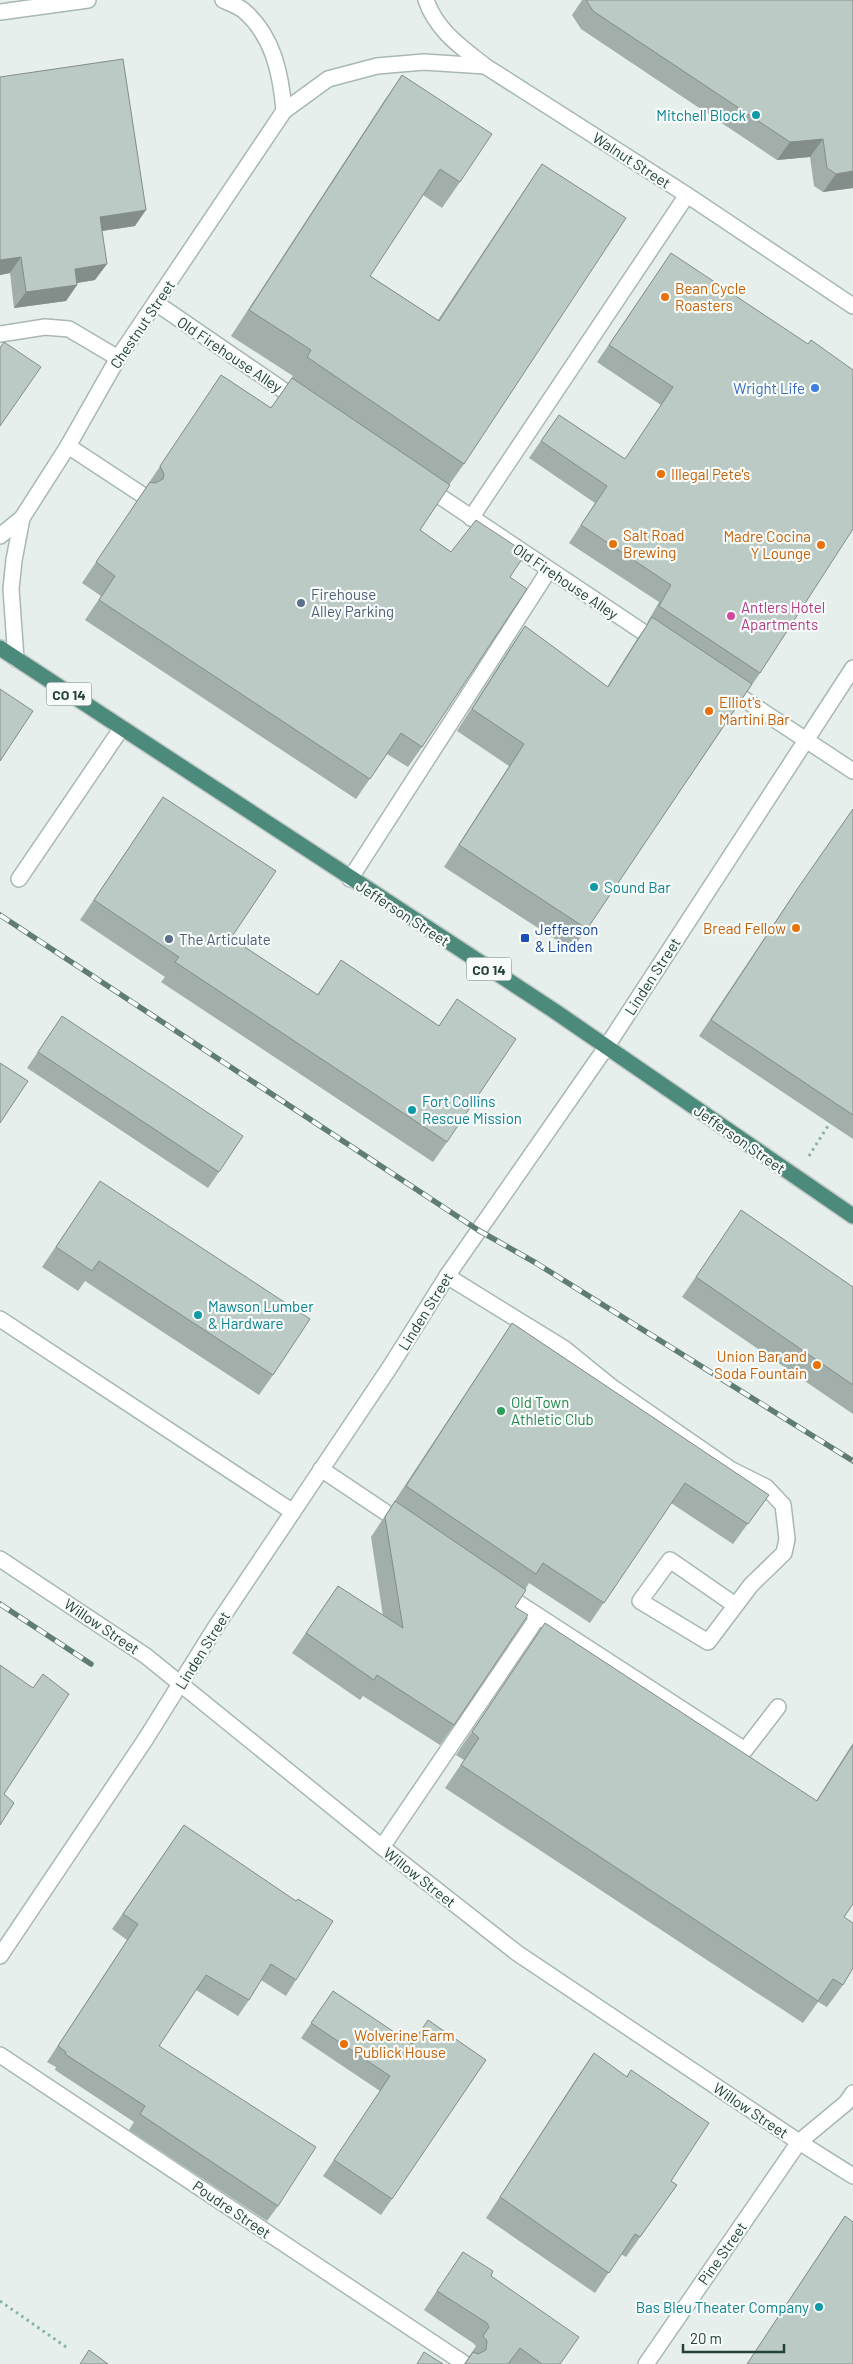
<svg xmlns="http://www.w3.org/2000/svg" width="853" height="2364" font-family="Barlow,sans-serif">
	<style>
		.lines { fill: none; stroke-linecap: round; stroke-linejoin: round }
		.service-casing { stroke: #a8b8b2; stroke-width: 18 }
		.minor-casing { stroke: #a8b8b2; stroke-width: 18 }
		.tertiary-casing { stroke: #a8b8b2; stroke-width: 18 }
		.trunk-casing { stroke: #c2cac8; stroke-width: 18 }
		.path { stroke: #86b3a5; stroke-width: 3; stroke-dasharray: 2.5 4; stroke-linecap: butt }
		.service { stroke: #fff; stroke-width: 15 }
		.minor { stroke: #fff; stroke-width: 15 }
		.tertiary { stroke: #fff; stroke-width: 15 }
		.trunk { stroke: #4c8a7c; stroke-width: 15 }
		.rail-casing { stroke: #5f7d75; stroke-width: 5.5 }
		.rail { stroke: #f7fbf9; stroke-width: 4; stroke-dasharray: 11; stroke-linecap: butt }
		.wall { fill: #a1aea9 }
		.shaded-wall { fill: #838d89 }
		.building { fill: #bbcac4; stroke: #838d89 }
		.culture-dot { fill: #0f9aa8; stroke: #f7fbf9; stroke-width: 2 }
		.food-dot { fill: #e8710a; stroke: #f7fbf9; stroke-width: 2 }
		.shop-dot { fill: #3f7fe0; stroke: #f7fbf9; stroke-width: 2 }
		.service-dot { fill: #5c6f8a; stroke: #f7fbf9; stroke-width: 2 }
		.hotel-dot { fill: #d1479c; stroke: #f7fbf9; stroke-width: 2 }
		.transit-dot { fill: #1a4fb4; stroke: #f7fbf9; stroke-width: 2 }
		.leisure-dot { fill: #2e9e5b; stroke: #f7fbf9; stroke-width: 2 }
		.labels { text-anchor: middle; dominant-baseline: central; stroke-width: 4.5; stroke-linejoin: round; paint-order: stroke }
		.shield { fill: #f7fbf9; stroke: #637a73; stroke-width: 1 }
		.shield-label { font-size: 14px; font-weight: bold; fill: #24423a }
		.culture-label { font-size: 15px; fill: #0d838f; stroke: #f7fbf9; text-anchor: start }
		.street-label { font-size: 15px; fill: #24423a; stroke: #f7fbf9 }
		.food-label { font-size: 15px; fill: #c56008; stroke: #f7fbf9; text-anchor: start }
		.shop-label { font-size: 15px; fill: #366cbe; stroke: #f7fbf9; text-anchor: end }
		.service-label { font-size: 15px; fill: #4e5e75; stroke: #f7fbf9; text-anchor: start }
		.hotel-label { font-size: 15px; fill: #b23c85; stroke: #f7fbf9; text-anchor: start }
		.transit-label { font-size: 15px; fill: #164399; stroke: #f7fbf9; text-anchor: start }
		.leisure-label { font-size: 15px; fill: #27864d; stroke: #f7fbf9; text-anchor: start }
	</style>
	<rect width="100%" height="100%" fill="#e6efeb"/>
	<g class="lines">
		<defs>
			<g id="service">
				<polyline points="156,303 299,401"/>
				<polyline points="0,334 45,327 69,329 118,358"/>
				<polyline points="68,446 141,494"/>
				<polyline points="426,487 658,642"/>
				<polyline points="471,518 687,195"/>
				<polyline points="727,688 853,771"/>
				<polyline points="19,879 121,729"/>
				<polyline points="350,879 549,570"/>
				<polyline points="447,1276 565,1349 613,1388 730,1469 766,1487 783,1505 787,1539 784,1553 751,1585 708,1642 640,1601 670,1560 735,1605"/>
				<polyline points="0,1319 293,1512"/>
				<polyline points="321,1469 403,1524"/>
				<polyline points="500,1591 745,1750 778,1707"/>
				<polyline points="382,1847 538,1617"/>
				<polyline points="799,2142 846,2103 853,2093"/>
			</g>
			<g id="minor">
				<path d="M223,0C229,3 238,6 243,10C273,35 281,74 284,111"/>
				<path d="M426,0C436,30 461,47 485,66L687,195L853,306"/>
				<polyline points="0,536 22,518 68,446 118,358 284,111 328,79 377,66 424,62 485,66"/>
				<polyline points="16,659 11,589 14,560 22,518"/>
				<polyline points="0,1559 146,1656 382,1847 517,1953 799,2142 853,2176"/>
				<polyline points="0,1956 145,1740 215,1628 390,1367 447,1276 607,1046 853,668"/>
				<polyline points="0,2055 465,2364"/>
				<polyline points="646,2364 799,2142"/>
			</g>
			<polyline id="tertiary" points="0,12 88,0"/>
			<polyline id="trunk" points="0,648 553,1010 853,1216"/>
		</defs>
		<!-- service casing -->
		<use href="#service" class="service-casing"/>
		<!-- minor casing -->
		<use href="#minor" class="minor-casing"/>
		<!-- tertiary casing -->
		<use href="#tertiary" class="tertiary-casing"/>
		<!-- trunk casing -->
		<use href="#trunk" class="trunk-casing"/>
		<!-- path -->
		<g class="path">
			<polyline points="809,1156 831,1121"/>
			<polyline points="0,2301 69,2349"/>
		</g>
		<!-- service -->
		<use href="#service" class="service"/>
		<!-- minor -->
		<use href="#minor" class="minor"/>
		<!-- tertiary -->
		<use href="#tertiary" class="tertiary"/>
		<!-- trunk -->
		<use href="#trunk" class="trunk"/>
		<defs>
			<g id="rail">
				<polyline points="0,915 478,1230 536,1263 853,1461"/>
				<polyline points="0,1604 91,1664"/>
			</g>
		</defs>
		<!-- rail casing -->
		<use href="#rail" class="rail-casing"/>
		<!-- rail -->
		<use href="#rail" class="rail"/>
	</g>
	<!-- wall -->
	<g class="wall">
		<polygon points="582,0 853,0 853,188 823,192 814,186 810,157 777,160 581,29 572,15"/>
		<polygon points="402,75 460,182 442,208 423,195 370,276 438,320 525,189 542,164 464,464 449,485 420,530 451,552 510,577 422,747 408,767 387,754 356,799 85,620 101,596 82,583 221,375 271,408 293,376 231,336 384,101"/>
		<polygon points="0,77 135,226 102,231 95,280 77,283 77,285 66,301 14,308 10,273 0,275"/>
		<polygon points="671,253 760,673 572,950 444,867 509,766 457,731 510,648 525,626 607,687 637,639 648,624 647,623 659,602 569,543 595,503 529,458 559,415 625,459 661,405 597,362"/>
		<polygon points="163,797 231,938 317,995 341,960 439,1026 457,999 447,1142 433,1162 161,982 165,977 80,920"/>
		<polygon points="853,809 853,1139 699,1036 789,901"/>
		<polygon points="62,1016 219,1172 208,1188 27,1068"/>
		<polygon points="100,1181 273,1375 259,1395 85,1281 78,1291 42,1267"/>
		<polygon points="741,1210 853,1287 853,1414 682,1297"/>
		<polygon points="512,1323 769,1495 733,1544 671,1503 590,1623 529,1583 515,1607 454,1725 440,1745 363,1696 360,1700 292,1653 338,1586 383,1616 371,1537 498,1344"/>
		<polygon points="545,1623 816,1801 853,1743 853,1904 844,1917 843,1985 827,2007 818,2002 803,2023 445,1788 464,1760 456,1755"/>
		<polygon points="184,1825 296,1980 286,1996 261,1980 249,2000 238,2016 196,1990 159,2046 278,2206 267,2221 129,2130 134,2122 55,2070 56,2067 47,2062 127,1940 112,1929"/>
		<polygon points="333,1991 412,2044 392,2199 381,2215 323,2176 380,2091 301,2038"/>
		<polygon points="594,2053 626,2077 631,2070 671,2181 677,2185 626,2257 621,2254 595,2293 486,2218 580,2073"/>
		<polygon points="845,2216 853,2364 747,2364 832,2235"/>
		<polygon points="463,2252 491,2276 560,2364 464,2364 476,2346 473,2343 424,2310"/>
	</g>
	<!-- shaded-wall -->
	<g class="shaded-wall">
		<polygon points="823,139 810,157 777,160 790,142"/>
		<polygon points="853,171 853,188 823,192 836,174"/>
		<polygon points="146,210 135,226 88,233 100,217"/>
		<polygon points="21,257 10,273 0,275 0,260"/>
		<polygon points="107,264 95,280 64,285 75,269"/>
		<polygon points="77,285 66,301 14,308 26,292"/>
	</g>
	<!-- building -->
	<g class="building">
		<polygon points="586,0 853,0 853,171 836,174 827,168 823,139 790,142 593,11"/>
		<polygon points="123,59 146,210 100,217 107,264 75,269 77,285 26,292 21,257 0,260 0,77"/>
		<polygon points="402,75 492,134 460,182 440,169 370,276 439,321 542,164 626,218 464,464 307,357 311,350 249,310"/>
		<polygon points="671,253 808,344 811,340 853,370 853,529 760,673 659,606 671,585 581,525 607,486 541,441 559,415 625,459 673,387 609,345"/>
		<polygon points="4,342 41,367 0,426 0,348"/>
		<polygon points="221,375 271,408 292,378 450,485 420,530 451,552 476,520 526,553 510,577 527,589 422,747 401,733 370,779 99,600 115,576 96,562 150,482 155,483 163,479 164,474 160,466"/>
		<polygon points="652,617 752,684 587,929 459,845 524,744 472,709 525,626 608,687"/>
		<polygon points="0,689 33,711 0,761"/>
		<polygon points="163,797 276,871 231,938 318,995 341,960 439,1026 457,999 516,1039 447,1142 175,962 179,957 94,900"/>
		<polygon points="853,809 853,1115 711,1020 800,885"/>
		<polygon points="62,1016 243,1136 219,1172 38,1052"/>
		<polygon points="0,1063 28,1081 0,1123"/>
		<polygon points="100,1181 310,1319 273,1375 99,1261 92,1271 56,1247"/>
		<polygon points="741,1210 853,1287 853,1385 696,1277"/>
		<polygon points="512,1323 769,1495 748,1524 685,1483 604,1603 543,1563 536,1574 406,1486"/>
		<polygon points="395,1501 526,1590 515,1607 528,1615 454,1725 377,1675 374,1680 306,1633 338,1586 403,1628 385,1517"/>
		<polygon points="545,1623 817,1801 853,1745 853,1904 844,1917 853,1923 853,1968 843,1985 833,1979 818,2001 461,1765 479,1738 472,1732"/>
		<polygon points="0,1665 33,1688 43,1674 69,1694 4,1794 14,1803 0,1825"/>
		<polygon points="184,1825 296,1901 298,1899 333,1921 296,1980 271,1964 249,2000 206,1975 159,2046 316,2147 278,2206 140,2114 145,2106 65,2054 66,2052 58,2046 138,1924 123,1914"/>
		<polygon points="333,1991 412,2044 428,2020 486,2060 392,2199 334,2160 390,2076 311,2023"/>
		<polygon points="594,2053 627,2077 631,2070 709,2123 671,2181 677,2185 640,2237 635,2234 609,2273 500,2197"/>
		<polygon points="845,2216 853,2222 853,2364 747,2364"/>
		<polygon points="463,2252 493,2271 491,2276 579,2337 560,2364 542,2364 520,2348 508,2364 465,2364 473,2352 478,2354 486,2350 487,2341 483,2336 489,2327 487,2323 437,2291"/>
		<polygon points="89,2350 108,2364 80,2364"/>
		<polygon points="424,2352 443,2364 417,2364"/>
	</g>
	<!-- markers -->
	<g class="culture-dot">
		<circle cx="756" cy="115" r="5"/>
		<circle cx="594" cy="887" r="5"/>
		<circle cx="412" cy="1110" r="5"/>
		<circle cx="198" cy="1315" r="5"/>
		<circle cx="819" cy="2307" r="5"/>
	</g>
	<g class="food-dot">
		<circle cx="665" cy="297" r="5"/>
		<circle cx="661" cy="474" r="5"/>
		<circle cx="613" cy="544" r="5"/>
		<circle cx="821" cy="545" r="5"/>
		<circle cx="709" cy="711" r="5"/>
		<circle cx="796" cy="928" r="5"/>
		<circle cx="817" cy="1365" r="5"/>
		<circle cx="344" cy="2044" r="5"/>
	</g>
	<circle class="shop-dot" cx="815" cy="388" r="5"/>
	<g class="service-dot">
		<circle cx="301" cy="603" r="5"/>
		<circle cx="169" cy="939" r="5"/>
	</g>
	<circle class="hotel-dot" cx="731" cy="616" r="5"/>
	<rect class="transit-dot" x="520" y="933" width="10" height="10" rx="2.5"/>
	<circle class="leisure-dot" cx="501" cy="1411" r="5"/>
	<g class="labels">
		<!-- shield labels -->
		<g class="shield">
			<rect x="46.5" y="682.5" width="45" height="23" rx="4"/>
			<rect x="466.5" y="957.5" width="45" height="23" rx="4"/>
		</g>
		<g class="shield-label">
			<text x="69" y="694">CO 14</text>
			<text x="489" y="969">CO 14</text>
		</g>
		<!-- culture labels -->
		<g class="culture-label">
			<text x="746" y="115" text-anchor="end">Mitchell Block</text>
			<text x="604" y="887">Sound Bar</text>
			<text x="422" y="1101">Fort Collins<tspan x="422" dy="17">Rescue Mission</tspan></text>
			<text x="208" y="1306">Mawson Lumber<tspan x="208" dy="17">&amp; Hardware</tspan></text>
			<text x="809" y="2307" text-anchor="end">Bas Bleu Theater Company</text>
		</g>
		<!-- street labels -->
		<g class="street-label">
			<text transform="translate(632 160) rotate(33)">Walnut Street</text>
			<text transform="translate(142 324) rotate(-56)">Chestnut Street</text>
			<text transform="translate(230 354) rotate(34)">Old Firehouse Alley</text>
			<text transform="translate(566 581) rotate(34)">Old Firehouse Alley</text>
			<text transform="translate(403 913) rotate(33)">Jefferson Street</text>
			<text transform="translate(652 976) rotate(-57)">Linden Street</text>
			<text transform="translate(740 1139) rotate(35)">Jefferson Street</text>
			<text transform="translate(425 1311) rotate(-58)">Linden Street</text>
			<text transform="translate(102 1626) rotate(34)">Willow Street</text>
			<text transform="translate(202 1650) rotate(-58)">Linden Street</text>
			<text transform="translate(420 1877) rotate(38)">Willow Street</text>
			<text transform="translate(751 2110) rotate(34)">Willow Street</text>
			<text transform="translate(232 2209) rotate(34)">Poudre Street</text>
			<text transform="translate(722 2253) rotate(-55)">Pine Street</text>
		</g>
		<!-- food labels -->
		<g class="food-label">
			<text x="675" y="288">Bean Cycle<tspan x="675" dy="17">Roasters</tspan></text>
			<text x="671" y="474">Illegal Pete's</text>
			<text x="623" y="535">Salt Road<tspan x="623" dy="17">Brewing</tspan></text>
			<text x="811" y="536" text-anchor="end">Madre Cocina<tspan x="811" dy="17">Y Lounge</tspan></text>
			<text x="719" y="702">Elliot's<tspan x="719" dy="17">Martini Bar</tspan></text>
			<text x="786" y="928" text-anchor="end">Bread Fellow</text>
			<text x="807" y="1356" text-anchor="end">Union Bar and<tspan x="807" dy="17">Soda Fountain</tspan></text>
			<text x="354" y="2035">Wolverine Farm<tspan x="354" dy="17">Publick House</tspan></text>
		</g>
		<!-- shop labels -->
		<g class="shop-label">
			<text x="805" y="388">Wright Life</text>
		</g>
		<!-- service labels -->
		<g class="service-label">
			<text x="311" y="594">Firehouse<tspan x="311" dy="17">Alley Parking</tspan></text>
			<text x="179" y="939">The Articulate</text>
		</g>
		<!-- hotel labels -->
		<g class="hotel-label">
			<text x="741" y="607">Antlers Hotel<tspan x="741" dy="17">Apartments</tspan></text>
		</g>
		<!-- transit labels -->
		<g class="transit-label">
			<text x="535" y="929">Jefferson<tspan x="535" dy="17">&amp; Linden</tspan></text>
		</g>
		<!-- leisure labels -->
		<g class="leisure-label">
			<text x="511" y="1402">Old Town<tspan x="511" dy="17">Athletic Club</tspan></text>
		</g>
	</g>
	<!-- scale -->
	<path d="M683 2344v8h101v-8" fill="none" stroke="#24423a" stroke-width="2.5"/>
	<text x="690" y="2344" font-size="15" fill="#24423a" stroke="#f7fbf9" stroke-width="4" paint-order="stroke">20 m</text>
</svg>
